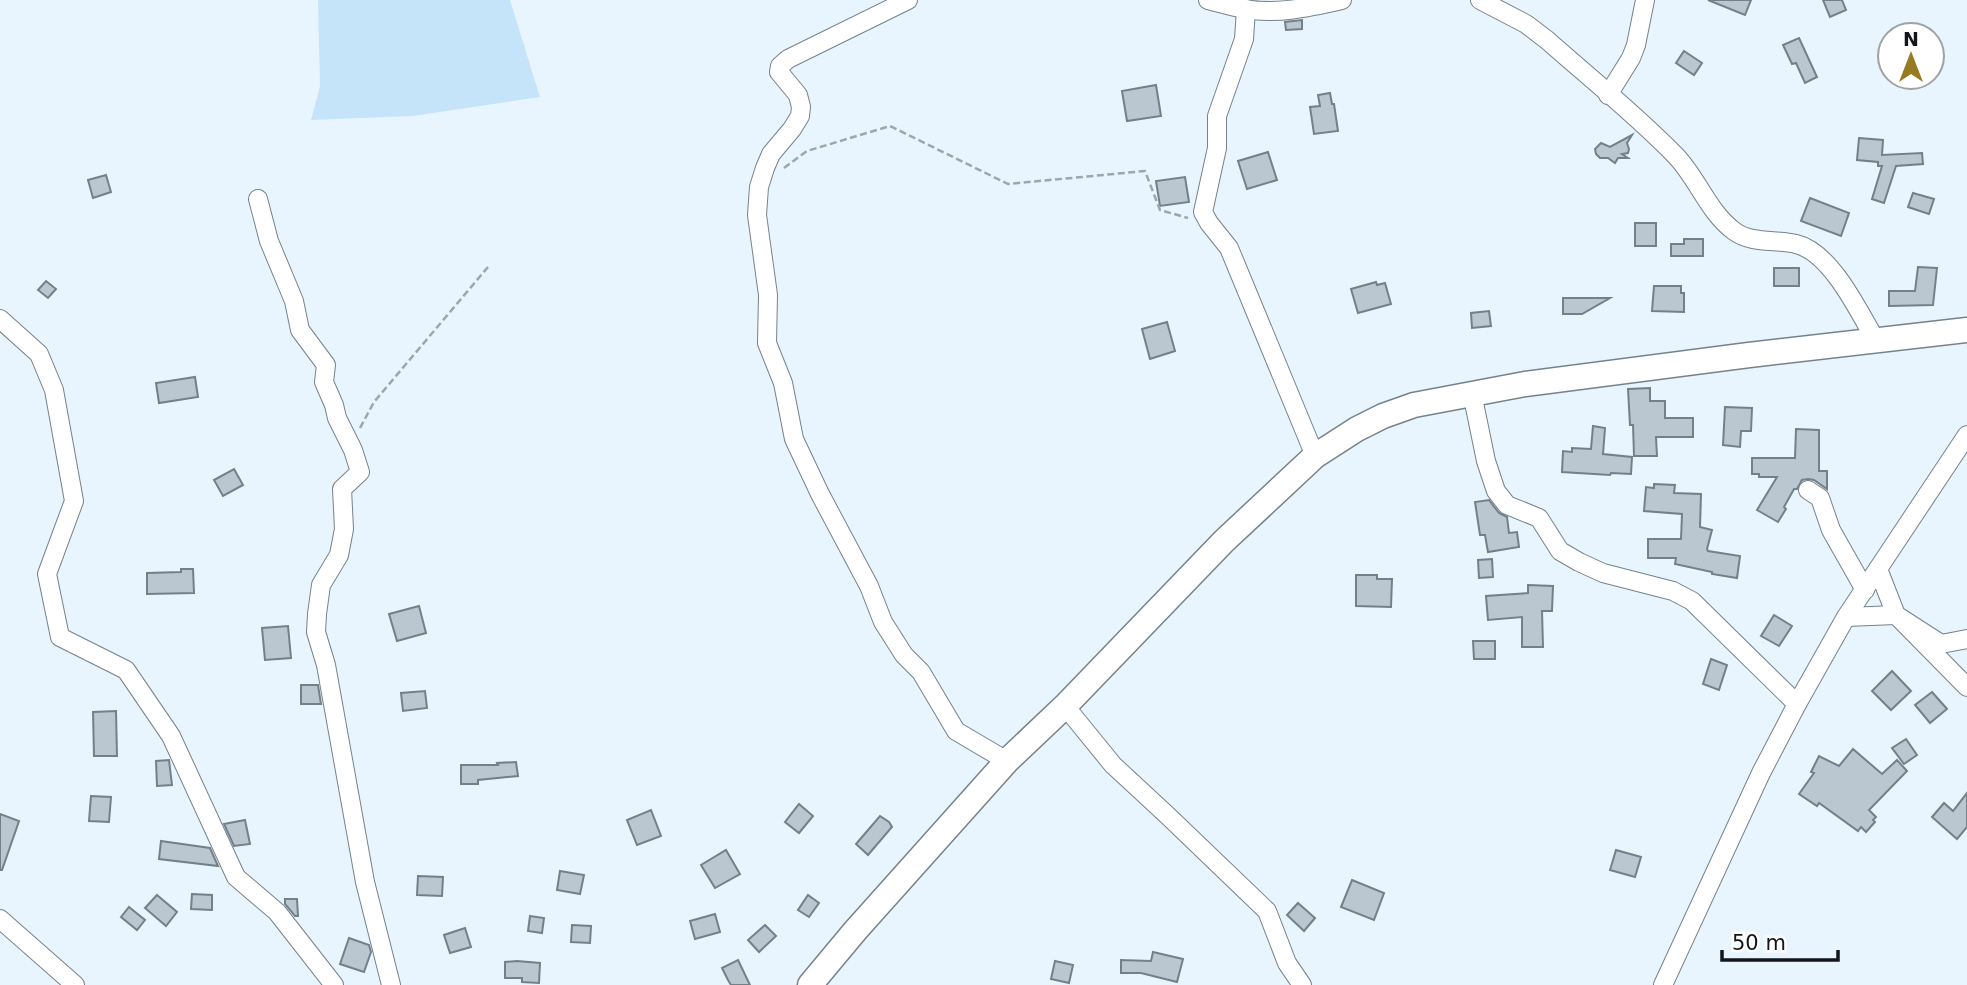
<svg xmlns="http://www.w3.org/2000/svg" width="1967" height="985" font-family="'DejaVu Sans',sans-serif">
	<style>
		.green { fill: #c5e4fa }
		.building { fill: #bac7d0; stroke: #748088; stroke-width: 2 }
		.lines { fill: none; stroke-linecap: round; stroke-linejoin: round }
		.street-casing { stroke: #76828a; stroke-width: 20 }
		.secondary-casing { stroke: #76828a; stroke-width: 27 }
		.path { stroke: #9ca6ae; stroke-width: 2.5; stroke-dasharray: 7 3.5; stroke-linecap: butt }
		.street { stroke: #fff; stroke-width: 18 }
		.secondary { stroke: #fff; stroke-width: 24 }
	</style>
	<rect width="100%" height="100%" fill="#e8f5ff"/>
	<!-- green -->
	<polygon class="green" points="318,0 510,0 540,97 413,116 311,120 320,86"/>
	<!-- building -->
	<g class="building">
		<polygon points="1708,0 1751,0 1745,15"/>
		<polygon points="1823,0 1842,0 1846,10 1830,17"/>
		<polygon points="1302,20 1302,29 1286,30 1285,22"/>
		<polygon points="1799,38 1817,77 1805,83 1796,63 1792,64 1783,45"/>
		<polygon points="1684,51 1702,63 1694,75 1676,63"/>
		<polygon points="1156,85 1161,116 1127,121 1122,91"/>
		<polygon points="1330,93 1332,104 1334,104 1338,131 1314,134 1310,107 1320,106 1318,95"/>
		<polygon points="1632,135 1627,143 1629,149 1628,153 1622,154 1628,158 1618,158 1615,163 1608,158 1600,158 1596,154 1595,149 1601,143 1610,147"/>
		<polygon points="1859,138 1883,140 1882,155 1922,153 1923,164 1896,166 1884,203 1872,199 1882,166 1878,166 1878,162 1857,160"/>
		<polygon points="1268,152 1277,180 1247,189 1238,161"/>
		<polygon points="106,175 111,192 93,198 88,180"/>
		<polygon points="1185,177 1189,202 1160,206 1156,181"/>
		<polygon points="1913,193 1934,199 1929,214 1908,207"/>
		<polygon points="1810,198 1849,213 1841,236 1801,221"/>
		<rect x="1635" y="223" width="21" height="23"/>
		<polygon points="1684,239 1703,239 1703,256 1671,256 1671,244 1684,244"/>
		<polygon points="1918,267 1937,268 1933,305 1889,306 1889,291 1915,291"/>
		<rect x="1774" y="268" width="25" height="18"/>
		<polygon points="46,281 56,289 48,298 38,290"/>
		<polygon points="1376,282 1377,285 1385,283 1391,304 1358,313 1351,289"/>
		<polygon points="1654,286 1681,286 1681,293 1684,293 1684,312 1652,311"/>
		<polygon points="1563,298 1610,298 1582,314 1563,314"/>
		<polygon points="1489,311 1491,326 1472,328 1471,313"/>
		<polygon points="1167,322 1175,351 1150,359 1142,329"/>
		<polygon points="195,377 198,397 159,403 156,383"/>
		<polygon points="1650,388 1650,401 1665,401 1665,418 1693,418 1693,437 1656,437 1657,456 1634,456 1633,425 1630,425 1628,389"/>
		<polygon points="1725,407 1752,408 1751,431 1741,431 1740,447 1723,445"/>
		<polygon points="1593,426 1605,428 1603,454 1632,457 1631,474 1611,473 1610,475 1562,472 1563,451 1572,452 1572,448 1591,449"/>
		<polygon points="1796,429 1819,430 1819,471 1827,471 1827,489 1814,480 1808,479 1802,480 1797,489 1794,489 1784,507 1786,509 1778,522 1757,510 1777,477 1759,477 1759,474 1752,474 1752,458 1795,458"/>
		<polygon points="234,469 243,485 223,496 214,480"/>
		<polygon points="1654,484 1675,485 1674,493 1701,494 1700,527 1712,530 1707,549 1708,551 1740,556 1737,578 1712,574 1712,572 1675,564 1676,558 1648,558 1648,539 1681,539 1682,514 1644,511 1646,487 1654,488"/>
		<polygon points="1489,500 1499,513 1507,517 1509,533 1517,532 1519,547 1488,552 1485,535 1480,535 1475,502"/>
		<polygon points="1492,559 1493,577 1479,578 1478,560"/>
		<polygon points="181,569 193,569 194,593 147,594 147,573 181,572"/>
		<polygon points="1356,575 1377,575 1377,579 1392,579 1391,607 1356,606"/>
		<polygon points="1528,585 1553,586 1552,611 1542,611 1543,647 1522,647 1522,617 1488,620 1486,596 1528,593"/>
		<polygon points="419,606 426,633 397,641 389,614"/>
		<polygon points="1774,615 1792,626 1779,646 1761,636"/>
		<polygon points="288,626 291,658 265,660 262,628"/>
		<polygon points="1473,641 1495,641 1495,659 1474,659"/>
		<polygon points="1711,659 1727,665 1719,690 1703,684"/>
		<polygon points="1892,671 1911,691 1891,710 1872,691"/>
		<polygon points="301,685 318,685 321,704 301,704"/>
		<polygon points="425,691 427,708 403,711 401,693"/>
		<polygon points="1932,692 1947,709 1930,723 1915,705"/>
		<polygon points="116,711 117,756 94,756 93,712"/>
		<polygon points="1906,739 1917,755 1904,764 1892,748"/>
		<polygon points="1853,749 1882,774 1897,760 1907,771 1869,810 1876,817 1873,820 1875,822 1866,832 1861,827 1858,831 1819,803 1817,806 1799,794 1814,773 1811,772 1819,756 1839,766"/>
		<polygon points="169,760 172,785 157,786 156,761"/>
		<polygon points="516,762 518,776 478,780 478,784 461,784 461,765 498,765 497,763"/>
		<polygon points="1967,793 1967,827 1957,839 1932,817 1944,803 1953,811"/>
		<polygon points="91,796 111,797 109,822 89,821"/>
		<polygon points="799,804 813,816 799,833 785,822"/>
		<polygon points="651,810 661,836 637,845 627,820"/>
		<polygon points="0,814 19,821 2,870 0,870"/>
		<polygon points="880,816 889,822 892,827 868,855 856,844"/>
		<polygon points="245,820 250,844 234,846 224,824"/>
		<polygon points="161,841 210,848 218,866 159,859"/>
		<polygon points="726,850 740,874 715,888 701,865"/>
		<polygon points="1616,850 1641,857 1635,877 1610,870"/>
		<polygon points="560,871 584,875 580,894 557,890"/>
		<polygon points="418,876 443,877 442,896 417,895"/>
		<polygon points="1352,880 1384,893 1374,920 1341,907"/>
		<polygon points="192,894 212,895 212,910 191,909"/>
		<polygon points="157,895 177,912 166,926 145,908"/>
		<polygon points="808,895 819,903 809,917 798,910"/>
		<polygon points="285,899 297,899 298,916 295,916 285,904"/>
		<polygon points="1298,903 1315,918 1304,931 1287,915"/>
		<polygon points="129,907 145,920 137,930 121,917"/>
		<polygon points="715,914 720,932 695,939 690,921"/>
		<polygon points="530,916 544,918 542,933 528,931"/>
		<polygon points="572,925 591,926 590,943 571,942"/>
		<polygon points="765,925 776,936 759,952 748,940"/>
		<polygon points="465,928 471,947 450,953 444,935"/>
		<polygon points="349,938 369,945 371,952 364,972 340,964"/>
		<polygon points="1153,952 1183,959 1177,982 1141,973 1121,973 1121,960 1151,961"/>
		<polygon points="738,960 750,985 731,985 728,980 722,968"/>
		<polygon points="517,961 540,963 539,983 522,982 522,978 505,978 505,962"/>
		<polygon points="1055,961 1073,965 1069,983 1051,979"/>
	</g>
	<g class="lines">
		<defs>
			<g id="street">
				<polyline points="908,0 788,59 780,66 779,72 798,95 801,107 800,116 792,129 771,154 765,168 759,187 757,215 768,295 767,343 783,383 794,439 820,494 869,586 883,622 904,655 921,672 956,731 1007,761"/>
				<path d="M1208,0C1220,3 1232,7 1245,9C1277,15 1311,7 1342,0"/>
				<path d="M1480,0L1526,24L1547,40C1590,78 1635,114 1675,155C1697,177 1708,212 1734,231C1751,244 1776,239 1796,244C1831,252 1859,312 1876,341"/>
				<polyline points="1246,9 1244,39 1217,116 1217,148 1203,212 1209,223 1229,248 1315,456"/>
				<polyline points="1608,95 1631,58 1636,45 1645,0"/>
				<polyline points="258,199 269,241 294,301 300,330 326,365 324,382 334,405 337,418 353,450 360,472 342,489 344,529 339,555 321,585 317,614 316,632 326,665 365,882 391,985"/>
				<polyline points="0,319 39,354 54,390 74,501 47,574 60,637 126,670 171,736 236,877 277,912 334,985"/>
				<polyline points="1472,393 1486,461 1496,491 1507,505 1539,518 1560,551 1579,562 1603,573 1673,591 1692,601 1797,704"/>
				<polyline points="1808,490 1820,498 1831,530 1865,590"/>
				<polyline points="1878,569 1896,615 1941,644 1967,639"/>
				<polyline points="1846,617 1896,615 1967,687"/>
				<polyline points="1065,706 1113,765 1167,815 1267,911 1287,963 1302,985"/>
				<polyline points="0,919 75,985"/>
				<polyline points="1663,985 1761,773 1797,704 1846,617 1967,435"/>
			</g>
			<polyline id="secondary" points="810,985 855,931 1007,761 1065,706 1224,541 1315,456 1357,429 1383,416 1414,405 1525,384 1749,355 1967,330"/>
		</defs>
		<!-- street casing -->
		<use href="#street" class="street-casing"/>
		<!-- secondary casing -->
		<use href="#secondary" class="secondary-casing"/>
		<!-- path -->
		<g class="path">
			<polyline points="784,168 807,151 890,126 1008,184 1145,171 1160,210 1188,218"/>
			<polyline points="360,428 374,402 488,267"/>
		</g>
		<!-- street -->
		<use href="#street" class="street"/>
		<!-- secondary -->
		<use href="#secondary" class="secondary"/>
	</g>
	<!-- north arrow -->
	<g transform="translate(1911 56)"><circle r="33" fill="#ffffff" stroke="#a0a2a3" stroke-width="2"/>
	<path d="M0-5L12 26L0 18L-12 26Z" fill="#977a22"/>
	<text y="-10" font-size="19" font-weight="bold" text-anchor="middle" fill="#12161a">N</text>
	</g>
	<!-- scale -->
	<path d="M1722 950v10h116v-10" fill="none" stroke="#12161a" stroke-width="3.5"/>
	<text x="1732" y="950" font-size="21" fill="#12161a" stroke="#ffffff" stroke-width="5" paint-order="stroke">50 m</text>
</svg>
